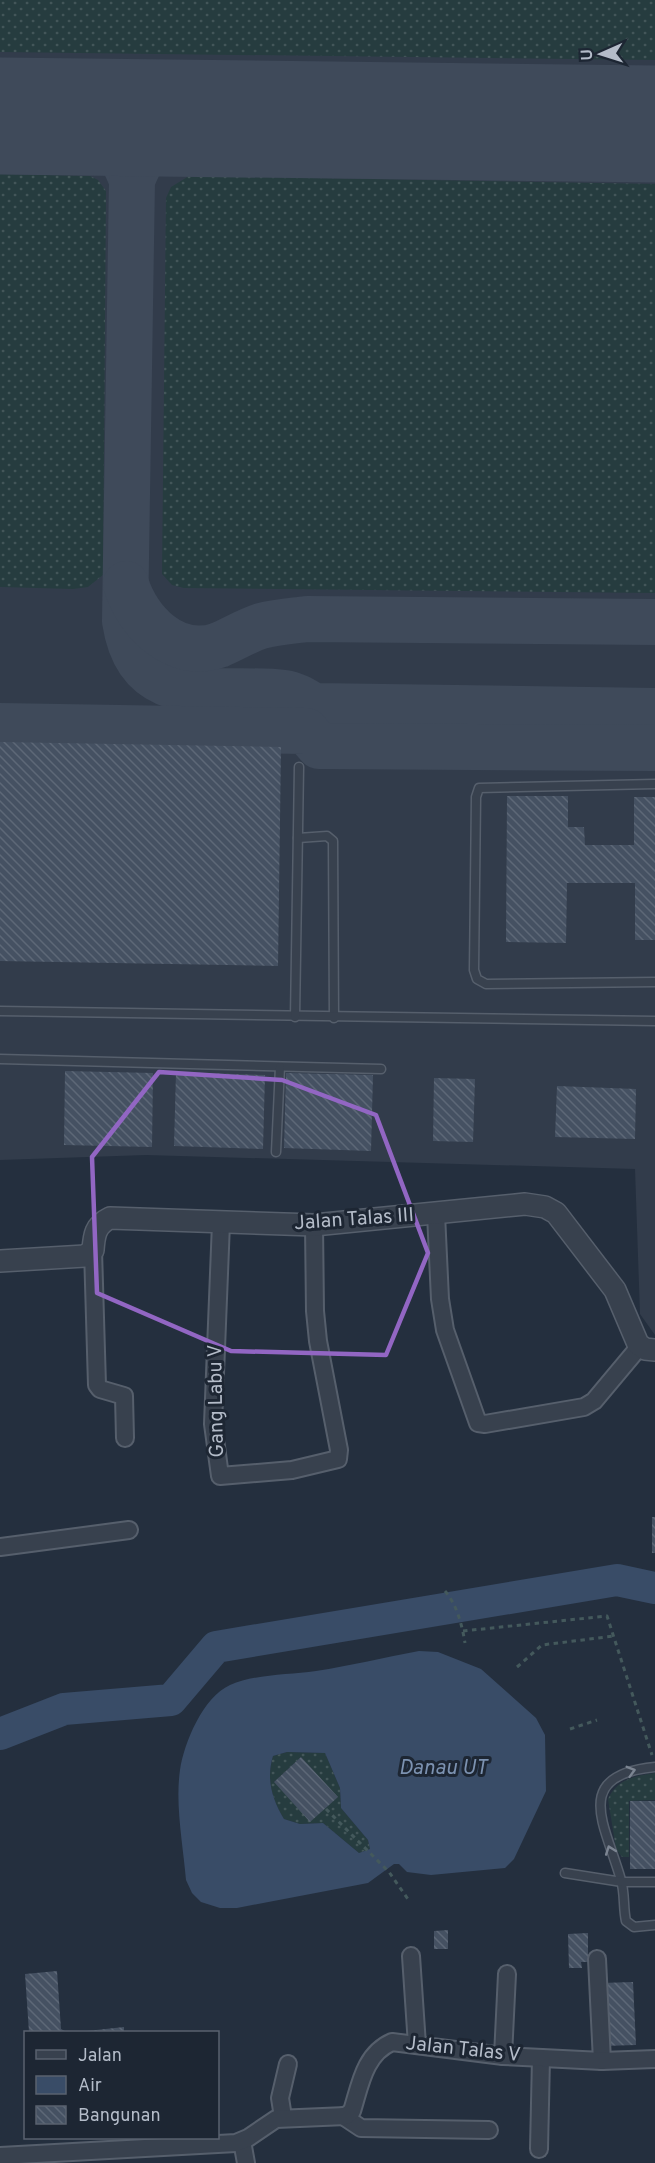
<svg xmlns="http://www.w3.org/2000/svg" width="655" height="2163" font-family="Overpass,sans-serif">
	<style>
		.airport { fill: #323c4b }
		.grass { fill: url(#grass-dots); fill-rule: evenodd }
		.water { fill: #394c67; fill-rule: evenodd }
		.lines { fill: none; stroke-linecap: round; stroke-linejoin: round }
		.river { stroke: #394c67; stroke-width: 32 }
		.taxiway { stroke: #3f4a5a; stroke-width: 46 }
		.runway { stroke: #3f4a5a; stroke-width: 117 }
		.building { fill: url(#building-back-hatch) }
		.service-casing { stroke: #565f6c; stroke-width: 11 }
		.minor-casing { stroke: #565f6c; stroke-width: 20 }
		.tertiary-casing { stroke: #565f6c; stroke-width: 24 }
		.path { stroke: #44595c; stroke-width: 3; stroke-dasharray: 4.5 4.5; stroke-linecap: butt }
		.service { stroke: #38414e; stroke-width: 8 }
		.minor { stroke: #38414e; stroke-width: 16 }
		.tertiary { stroke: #38414e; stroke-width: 21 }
		.oneway { stroke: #7c8592 }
		.marked { fill: none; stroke: #9266c3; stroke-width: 4.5; stroke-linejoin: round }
		.labels { text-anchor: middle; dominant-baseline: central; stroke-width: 6; stroke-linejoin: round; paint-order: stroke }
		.street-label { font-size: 20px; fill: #b4bcc9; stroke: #1d2633 }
		.water-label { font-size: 21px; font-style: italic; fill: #7c92b1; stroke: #1d2633 }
	</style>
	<defs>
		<pattern id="grass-dots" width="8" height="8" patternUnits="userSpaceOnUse" patternTransform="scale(1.5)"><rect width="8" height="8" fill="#263c3f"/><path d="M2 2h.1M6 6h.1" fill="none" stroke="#435659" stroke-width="1.8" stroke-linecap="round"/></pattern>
		<pattern id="building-back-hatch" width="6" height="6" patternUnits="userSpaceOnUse" patternTransform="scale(1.5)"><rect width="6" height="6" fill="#455162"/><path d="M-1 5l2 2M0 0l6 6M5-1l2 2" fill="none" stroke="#5d6877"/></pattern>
	</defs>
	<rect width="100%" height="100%" fill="#242f3e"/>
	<!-- airport -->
	<polygon class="airport" points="0,0 655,0 655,1335 640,1314 635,1169 146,1155 0,1160"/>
	<!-- grass -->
	<g class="grass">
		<polygon points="0,0 655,0 655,60 0,52"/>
		<polygon points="0,174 90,176 98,180 106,191 103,575 88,587 73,589 0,587"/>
		<polygon points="189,176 655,184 655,593 184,588 172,585 162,574 166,198 171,187"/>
		<path d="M287,1752L325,1753L340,1788L341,1808L368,1840L370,1849L359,1853L323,1823L300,1824L284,1819C272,1799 266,1780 273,1756ZM301,1757L337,1797L274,1782Z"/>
		<path d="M655,1773V1800L629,1801V1857H622L616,1849L608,1799C617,1779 635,1776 655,1773Z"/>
	</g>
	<!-- water -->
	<path class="water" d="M419,1651L438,1652L481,1669L536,1718L545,1735L546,1791L514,1859L505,1868L431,1875L407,1872L399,1864H394L368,1883L237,1908H220L201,1902L192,1893L186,1880C183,1844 175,1805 180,1770C184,1743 203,1697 230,1685C255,1674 288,1675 316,1671C350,1666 385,1657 419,1651ZM287,1752L325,1753L340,1788L341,1808L368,1840L370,1849L359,1853L323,1823L300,1824L284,1819C272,1799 266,1779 273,1756Z"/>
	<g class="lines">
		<!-- river -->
		<polyline class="river" points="0,1734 64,1709 171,1700 216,1647 617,1580 655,1588"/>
		<!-- taxiway -->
		<g class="taxiway">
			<path d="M40,116C92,124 112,128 132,180"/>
			<path d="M226,118C171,124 155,124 132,180L125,621C139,713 218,685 285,693C294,694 305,701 314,706L655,711"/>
			<path d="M126,584C137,621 175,661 219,645C233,639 246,631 261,626C276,622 292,621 307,619L655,622"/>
			<polyline points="0,726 306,731 319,746 655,748"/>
		</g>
		<!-- runway -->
		<polyline class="runway" points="0,116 655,124"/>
	</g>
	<!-- building -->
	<g class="building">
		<polygon points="0,742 281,747 278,966 0,961"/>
		<polygon points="507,796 568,796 568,827 584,827 585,845 634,845 634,797 655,797 655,940 635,940 635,883 567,883 566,943 506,942"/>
		<polygon points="65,1071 153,1073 152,1147 64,1145"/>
		<polygon points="176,1072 265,1075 263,1149 174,1146"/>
		<polygon points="286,1073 373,1075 371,1151 284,1148"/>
		<polygon points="434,1078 475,1079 473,1142 433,1141"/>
		<polygon points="557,1086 636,1089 635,1139 555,1137"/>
		<rect x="652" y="1517" width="3" height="36"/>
		<polygon points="301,1757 338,1797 310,1822 274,1782"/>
		<rect x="630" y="1801" width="25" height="68"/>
		<polygon points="448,1930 448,1949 434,1949 434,1931"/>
		<polygon points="588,1933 588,1962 581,1962 582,1968 569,1968 568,1934"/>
		<polygon points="57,1971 61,2029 67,2032 29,2032 25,1974"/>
		<polygon points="633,1982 636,2045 603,2046 601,1983"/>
		<polygon points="124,2027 124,2032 87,2032 87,2031"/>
	</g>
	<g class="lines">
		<defs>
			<g id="service">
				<polyline points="655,784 479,788 476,797 474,970 477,979 486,984 655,982"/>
				<polyline points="298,838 327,836 333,841 334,1018"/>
				<polyline points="0,1011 655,1021"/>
				<polyline points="295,1017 299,767"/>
				<polyline points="0,1059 381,1069"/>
				<polyline points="276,1152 280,1067"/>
				<path d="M655,1767C570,1775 606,1826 621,1880C625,1893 623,1908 626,1921L634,1927L655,1925"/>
				<polyline points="565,1873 622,1882 655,1882"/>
			</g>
			<g id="minor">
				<polyline points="436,1214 440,1299 445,1330 478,1423 485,1424 584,1407 594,1401 640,1346"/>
				<polyline points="221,1223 213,1424 220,1476 292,1470 338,1459 339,1450 318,1341 315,1311 314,1225"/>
				<polyline points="93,1250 97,1385 100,1389 124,1396 125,1438"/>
				<polyline points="0,1547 129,1530"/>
				<polyline points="411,1956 417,2045"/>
				<polyline points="597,1959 602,2061"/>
				<polyline points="503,2056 507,1974"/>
				<polyline points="343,2116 361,2128 489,2130"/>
				<polyline points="283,2117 280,2098 288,2064"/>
				<polyline points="242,2141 246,2163"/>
				<polyline points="539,2149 541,2058"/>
				<path d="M0,2156L236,2143L248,2138L276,2119L346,2116L352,2111C360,2086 364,2054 392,2042L503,2056L602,2061L655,2059"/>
			</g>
			<path id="tertiary" d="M0,1261L85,1256L93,1250C94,1236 95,1225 110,1218L314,1225L525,1204L545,1207L556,1213L615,1290L638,1344L645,1349L655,1350"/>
		</defs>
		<!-- service casing -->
		<use href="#service" class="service-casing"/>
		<!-- minor casing -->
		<use href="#minor" class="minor-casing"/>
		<!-- tertiary casing -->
		<use href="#tertiary" class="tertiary-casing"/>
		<!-- path -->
		<g class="path">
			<path d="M445,1591C457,1605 462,1625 465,1643"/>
			<polyline points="463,1631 607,1616 652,1755"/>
			<polyline points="517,1667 542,1645 614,1636"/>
			<polyline points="570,1729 597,1720"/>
			<polyline points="326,1809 389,1872 410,1902"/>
		</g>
		<!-- service -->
		<use href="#service" class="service"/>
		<!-- minor -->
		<use href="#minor" class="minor"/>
		<!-- tertiary -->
		<use href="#tertiary" class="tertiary"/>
	</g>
	<!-- one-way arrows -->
	<defs><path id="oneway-chevron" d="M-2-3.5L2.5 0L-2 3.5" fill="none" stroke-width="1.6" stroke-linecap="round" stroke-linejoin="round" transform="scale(1.5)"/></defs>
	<g class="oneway">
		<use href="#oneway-chevron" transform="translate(631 1771) rotate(-16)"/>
		<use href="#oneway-chevron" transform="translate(610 1850) rotate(-110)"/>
	</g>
	<!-- marked area -->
	<path class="marked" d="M159,1072L282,1080L376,1115L428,1253L386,1355L231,1351L97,1293L92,1157Z"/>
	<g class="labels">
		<!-- street labels -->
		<g class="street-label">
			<text transform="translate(354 1220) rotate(-4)">Jalan Talas III</text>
			<text transform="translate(217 1401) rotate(-91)">Gang Labu V</text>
			<text transform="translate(463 2050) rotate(6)">Jalan Talas V</text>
		</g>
		<!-- water labels -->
		<g class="water-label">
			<text x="443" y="1768">Danau UT</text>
		</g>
	</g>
	<!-- legend -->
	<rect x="24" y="2031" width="195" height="108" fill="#1d2633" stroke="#59626f" stroke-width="1.5"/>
	<rect x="36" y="2050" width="30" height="9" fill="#38414e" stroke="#59626f" stroke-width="1.5"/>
	<text x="78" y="2061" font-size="18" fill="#b4bcc9">Jalan</text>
	<rect x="36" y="2076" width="30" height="18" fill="#394c67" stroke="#59626f" stroke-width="1.5"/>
	<text x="78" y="2091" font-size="18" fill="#b4bcc9">Air</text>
	<rect x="36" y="2106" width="30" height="18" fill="url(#building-back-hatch)" stroke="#59626f" stroke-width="1.5"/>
	<text x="78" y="2121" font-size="18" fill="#b4bcc9">Bangunan</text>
	<!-- north arrow -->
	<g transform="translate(601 54) rotate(267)" stroke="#1d2633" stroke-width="4.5" paint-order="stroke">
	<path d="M0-4.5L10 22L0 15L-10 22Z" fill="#b4bcc9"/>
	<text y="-9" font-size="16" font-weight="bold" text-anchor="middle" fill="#b4bcc9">U</text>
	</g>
</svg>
